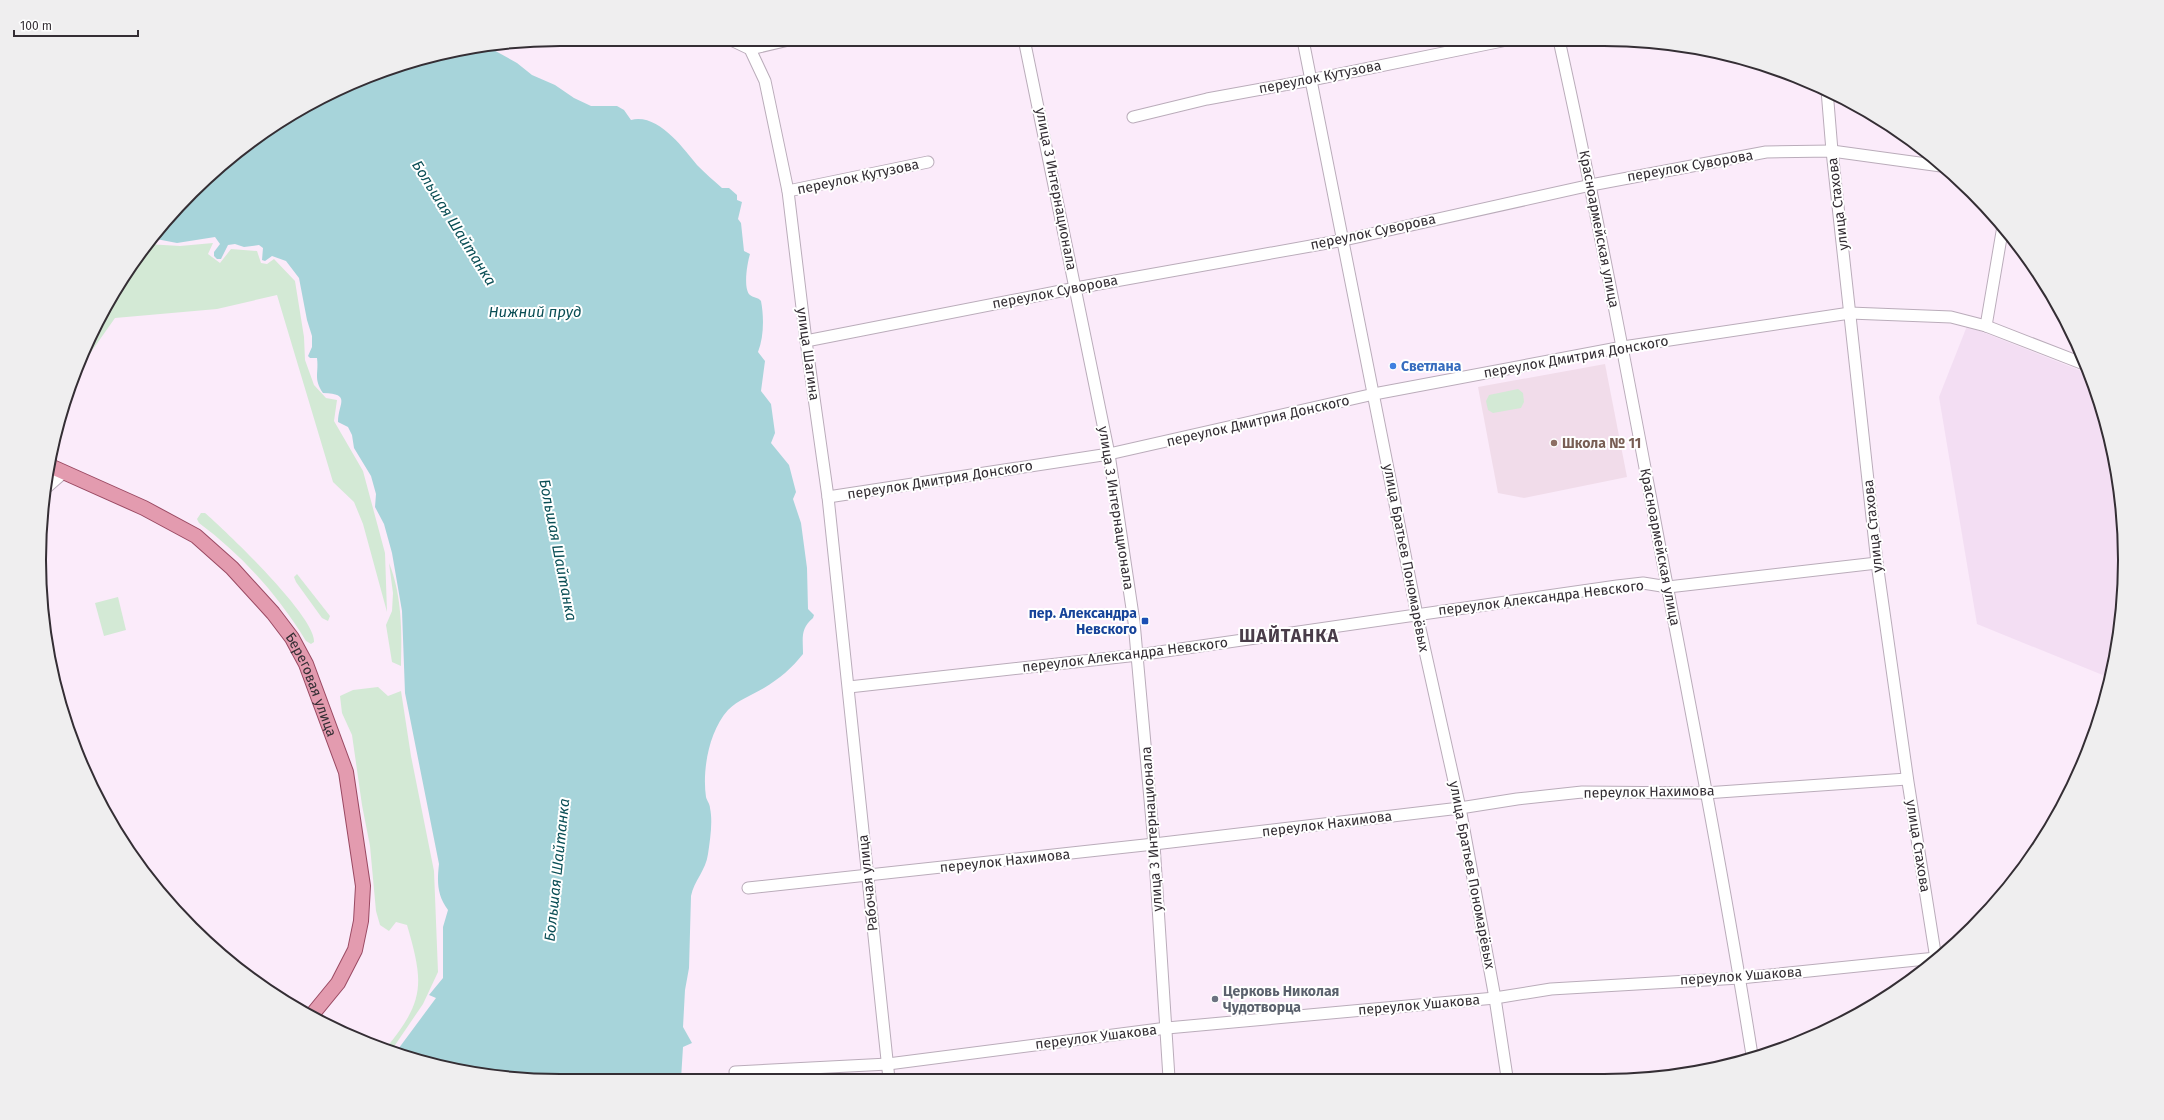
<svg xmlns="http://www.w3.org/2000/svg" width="2164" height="1120" font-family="'Fira Sans',sans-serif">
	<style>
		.built { fill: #f3def3 }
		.education { fill: #f1dcea }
		.green { fill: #d3e9d5 }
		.water { fill: #a7d4da }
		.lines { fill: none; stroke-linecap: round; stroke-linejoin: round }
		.minor-casing { stroke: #baacba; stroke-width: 13 }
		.major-casing { stroke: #9a4962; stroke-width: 16 }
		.minor { stroke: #fff; stroke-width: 11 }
		.major { stroke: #e39baf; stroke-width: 14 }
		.shop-dot { fill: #3f7fe0; stroke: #fff; stroke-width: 1.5 }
		.education-dot { fill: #8d6e63; stroke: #fff; stroke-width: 1.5 }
		.transit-dot { fill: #1a4fb4; stroke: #fff; stroke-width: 1.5 }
		.worship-dot { fill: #6b7280; stroke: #fff; stroke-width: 1.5 }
		.labels { text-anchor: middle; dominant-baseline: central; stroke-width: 4; stroke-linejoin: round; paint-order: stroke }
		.street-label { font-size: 14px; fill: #342e34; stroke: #fff }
		.shop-label { font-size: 14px; font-weight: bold; fill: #366cbe; stroke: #fff; text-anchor: start }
		.education-label { font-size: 14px; font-weight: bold; fill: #785e54; stroke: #fff; text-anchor: start }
		.transit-label { font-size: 14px; font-weight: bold; fill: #164399; stroke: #fff; text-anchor: end }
		.worship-label { font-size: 14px; font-weight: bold; fill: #5b616d; stroke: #fff; text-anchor: start }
		.water-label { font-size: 15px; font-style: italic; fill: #0a4e55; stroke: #fff }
		.district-label { font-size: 18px; font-weight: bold; letter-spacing: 1px; fill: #493d49; stroke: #fff }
		.rim { fill: none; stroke: #342e34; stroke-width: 2 }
	</style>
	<rect width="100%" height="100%" fill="#fbebfa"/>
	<!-- built -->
	<polygon class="built" points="1967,326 2089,374 2097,393 2121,492 2124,594 2110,678 1977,624 1939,397"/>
	<!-- education -->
	<polygon class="education" points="1605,364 1627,477 1524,498 1498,493 1478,387"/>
	<!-- green -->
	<g class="green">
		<path d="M213,243L208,254L220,263L231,249L257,251L261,263L267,264L274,259L295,281L304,337L305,360L314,385L326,398L337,400L334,421L363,471L385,553L387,612L363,524L354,502L333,482L277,295L217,309L115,318L72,379C87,335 119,281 147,244L180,246Z"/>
		<polygon points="1518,389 1523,393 1524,402 1521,408 1493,413 1488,410 1486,401 1489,395"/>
		<path d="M201,513H205C227,532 316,617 314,642L311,644L306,641C278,595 242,555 199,523L197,519Z"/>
		<path d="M389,563C402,595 402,632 401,666L392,662L386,625L392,611L393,593Z"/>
		<polygon points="297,574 330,616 328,621 322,618 296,582 294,577"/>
		<polygon points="118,597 126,630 104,636 95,603"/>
		<path d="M378,687L388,696L401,691L411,756L434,871L438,972L423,1004L391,1051L386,1048C425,1001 424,983 407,925L396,922L389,931L380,925L376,911L370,846L362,805L352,735L342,713L340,696L353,690Z"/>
	</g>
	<!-- water -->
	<path class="water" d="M481,47L490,48L517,63L532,75L555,85L574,98L591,106H617L624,110L631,120C658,113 683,148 697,165C705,173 714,181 722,188H729L737,195V200L742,202L738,219L741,223L744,251L750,254C747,264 743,289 750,295C754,298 758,297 761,301C764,317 764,337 758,352L765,361L761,391L771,404L775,433L771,443L789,465L796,492L793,499L801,523L807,568L808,609L814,615L813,618C800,629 803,638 803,654C792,668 779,679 764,688C752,695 738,700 728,710C709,731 702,770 706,797C707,801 710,804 710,808C713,822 710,840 708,854C706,870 694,881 691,896L689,968L685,990L683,1027L692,1043L683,1047L681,1079L526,1080L425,1063L396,1052L436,998L429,995L443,978V927L448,910C437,895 437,882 439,864L405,693L402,611L392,553L384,524L375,507L376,494L371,476L354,448L352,435L348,427L338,422C338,403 352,394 323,393C313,378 319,374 317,358H310L308,356L312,347V336L307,320L299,278L286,261L272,256L265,261L262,260L263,248L259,245L244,247L235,244L228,245L221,259H217L214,256V252L220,244L215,237L177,243L151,238C190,188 244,142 299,109C315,99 336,92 354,84C394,66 436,51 481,47Z"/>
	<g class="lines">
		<defs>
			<g id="minor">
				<polyline points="680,39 691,39"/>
				<polyline points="729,39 750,49 765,81 788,191 806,341 828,497 889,1079"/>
				<polyline points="1024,39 1109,454 1134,622 1154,844 1169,1078"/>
				<polyline points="1303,40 1417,615 1460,808 1495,998 1507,1077"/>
				<path d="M1559,40C1599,221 1633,403 1667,585C1697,741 1727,898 1752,1055"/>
				<polyline points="750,49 793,39"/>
				<polyline points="1827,90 1832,151 1877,563 1908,782 1936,959"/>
				<polyline points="1133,117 1207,99 1311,80 1507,40"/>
				<polyline points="788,191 928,162"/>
				<polyline points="1986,326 2003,226"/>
				<polyline points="806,341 1076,288 1344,240 1591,185 1766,152 1832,151 1941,166"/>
				<polyline points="47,487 63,473"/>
				<polyline points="828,497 1109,454 1374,394 1623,347 1850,313 1951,317 1986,326 2084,364"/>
				<polyline points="849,687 1138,655 1617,586 1643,583 1668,587 1877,563"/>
				<polyline points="748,888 1154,844 1460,808 1517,799 1582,792 1705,793 1907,779"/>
				<polyline points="735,1072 888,1064 1167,1028 1495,998 1551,989 1740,978 1936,958"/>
			</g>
			<g id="major">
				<path id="s1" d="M50,466L144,508L196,536L232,568L273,613L292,638L306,664L346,772L363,886L361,921L355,950L338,983L311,1016"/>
			</g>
		</defs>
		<!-- minor casing -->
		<use href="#minor" class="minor-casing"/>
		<!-- major casing -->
		<use href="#major" class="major-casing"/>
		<!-- minor -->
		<use href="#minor" class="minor"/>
		<!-- major -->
		<use href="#major" class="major"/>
	</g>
	<!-- markers -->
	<circle class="shop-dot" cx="1393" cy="366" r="4"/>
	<circle class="education-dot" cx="1554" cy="443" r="4"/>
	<rect class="transit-dot" x="1141" y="617" width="8" height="8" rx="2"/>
	<circle class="worship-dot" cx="1215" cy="999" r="4"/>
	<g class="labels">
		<!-- street labels -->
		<g class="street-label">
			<text transform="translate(1320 77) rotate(-11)">переулок Кутузова</text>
			<text transform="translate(1690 166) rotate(-10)">переулок Суворова</text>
			<text transform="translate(858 177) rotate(-12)">переулок Кутузова</text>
			<text transform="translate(1056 189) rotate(79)">улица 3 Интернационала</text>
			<text transform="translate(1838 204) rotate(-97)">улица Стахова</text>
			<text transform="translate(1599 229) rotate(79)">Красноармейская улица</text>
			<text transform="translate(1373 232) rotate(-12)">переулок Суворова</text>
			<text transform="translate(1055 292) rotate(-11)">переулок Суворова</text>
			<text transform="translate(808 354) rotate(82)">улица Шагина</text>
			<text transform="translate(1576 357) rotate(-10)">переулок Дмитрия Донского</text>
			<text transform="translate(1258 421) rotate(-13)">переулок Дмитрия Донского</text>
			<text transform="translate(940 480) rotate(-9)">переулок Дмитрия Донского</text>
			<text transform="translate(1116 508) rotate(81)">улица 3 Интернационала</text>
			<text transform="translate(1873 526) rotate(-96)">улица Стахова</text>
			<text transform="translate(1660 547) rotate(79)">Красноармейская улица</text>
			<text transform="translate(1406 558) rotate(79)">улица Братьев Пономарёвых</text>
			<text transform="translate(1541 598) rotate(-7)">переулок Александра Невского</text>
			<text transform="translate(1125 655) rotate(-7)">переулок Александра Невского</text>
			<text stroke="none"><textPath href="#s1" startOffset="353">Береговая улица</textPath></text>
			<text transform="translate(1649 792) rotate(-1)">переулок Нахимова</text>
			<text transform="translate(1327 824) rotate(-7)">переулок Нахимова</text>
			<text transform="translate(1152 829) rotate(-94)">улица 3 Интернационала</text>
			<text transform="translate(1918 846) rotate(81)">улица Стахова</text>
			<text transform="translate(1005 861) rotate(-6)">переулок Нахимова</text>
			<text transform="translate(1472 875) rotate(79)">улица Братьев Пономарёвых</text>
			<text transform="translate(868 883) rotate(-96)">Рабочая улица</text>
			<text transform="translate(1741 976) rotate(-4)">переулок Ушакова</text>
			<text transform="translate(1419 1005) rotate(-5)">переулок Ушакова</text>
			<text transform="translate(1096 1037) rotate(-7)">переулок Ушакова</text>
		</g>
		<!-- shop labels -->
		<g class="shop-label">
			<text x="1401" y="366">Светлана</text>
		</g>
		<!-- education labels -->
		<g class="education-label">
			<text x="1562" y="443">Школа № 11</text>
		</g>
		<!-- transit labels -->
		<g class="transit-label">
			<text x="1137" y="613">пер. Александра<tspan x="1137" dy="16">Невского</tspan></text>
		</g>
		<!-- worship labels -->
		<g class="worship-label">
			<text x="1223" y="991">Церковь Николая<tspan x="1223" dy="16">Чудотворца</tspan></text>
		</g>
		<!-- water labels -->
		<g class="water-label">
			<text transform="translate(454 223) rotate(58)">Большая Шайтанка</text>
			<text x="535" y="312">Нижний пруд</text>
			<text transform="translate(558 550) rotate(79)">Большая Шайтанка</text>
			<text transform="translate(557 870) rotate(-84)">Большая Шайтанка</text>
		</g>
		<!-- district labels -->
		<g class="district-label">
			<text x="1289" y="636">ШАЙТАНКА</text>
		</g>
	</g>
	<!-- crop -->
	<path d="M0 0H2164V1120H0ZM560 46H1604A514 514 0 0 1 2118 560V560A514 514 0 0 1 1604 1074H560A514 514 0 0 1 46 560V560A514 514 0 0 1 560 46Z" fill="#efeeef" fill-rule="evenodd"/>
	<path class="rim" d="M560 46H1604A514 514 0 0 1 2118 560V560A514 514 0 0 1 1604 1074H560A514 514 0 0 1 46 560V560A514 514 0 0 1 560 46Z"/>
	<!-- scale -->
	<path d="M14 30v6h124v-6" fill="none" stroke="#342e34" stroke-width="2"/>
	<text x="20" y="30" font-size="12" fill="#342e34" stroke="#ffffff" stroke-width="3" paint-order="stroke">100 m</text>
</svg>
